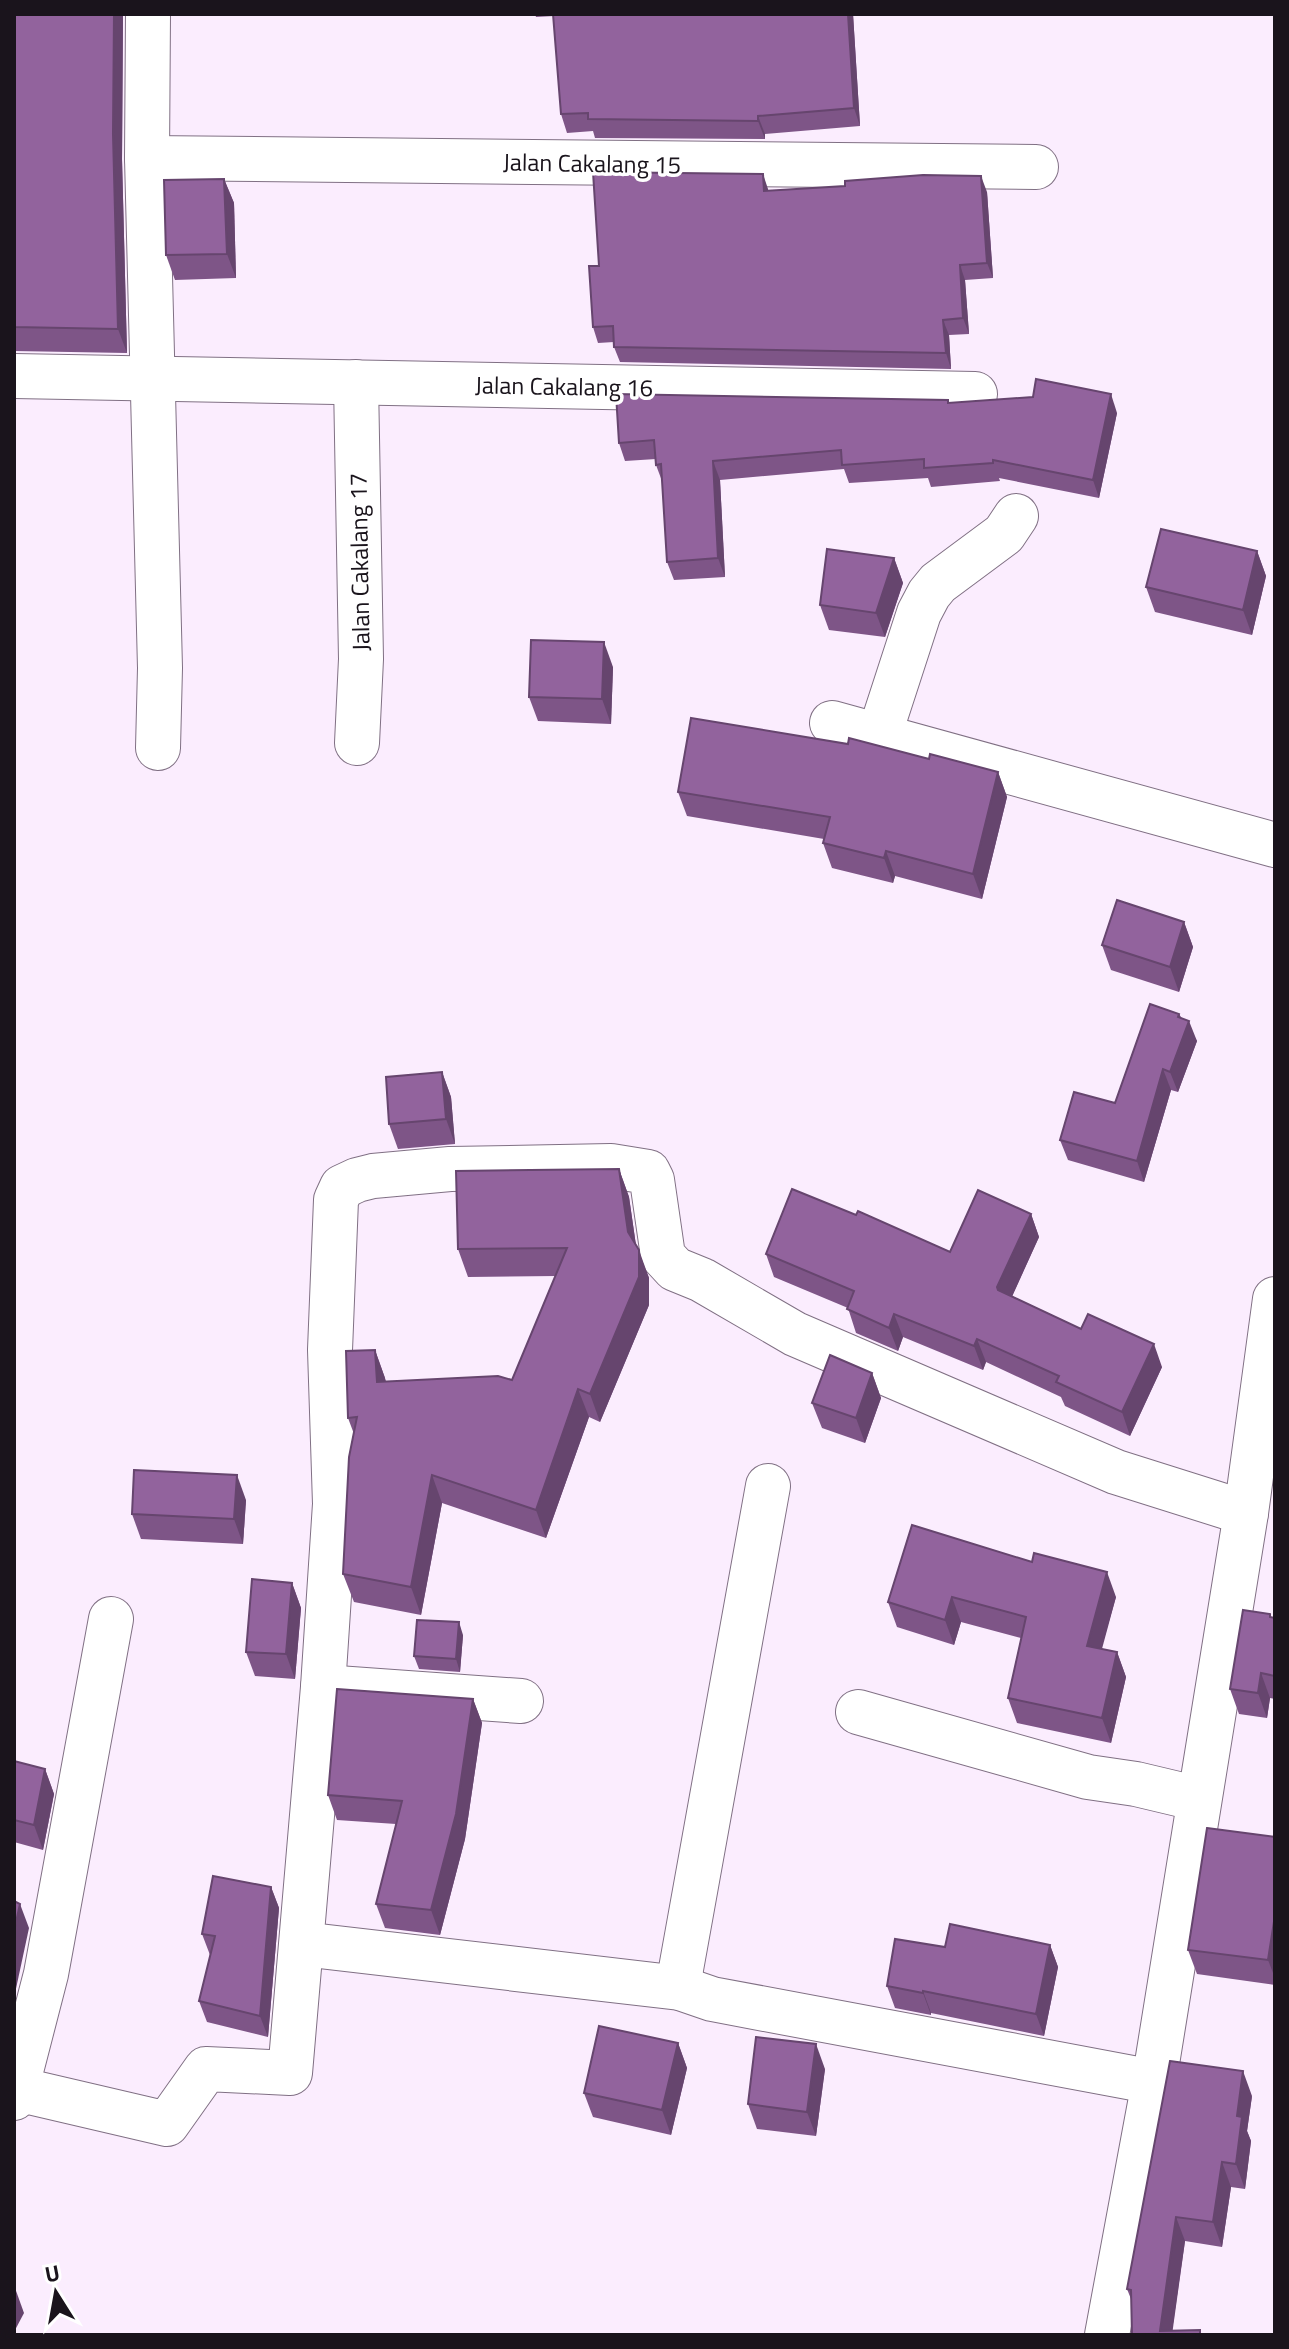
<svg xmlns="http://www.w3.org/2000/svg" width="1289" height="2349" font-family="'Titillium Web',sans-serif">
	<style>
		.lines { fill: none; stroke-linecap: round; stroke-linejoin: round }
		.street-casing { stroke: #807084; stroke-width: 46 }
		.street { stroke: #fff; stroke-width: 44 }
		.wall { fill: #7e5587 }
		.shaded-wall { fill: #66456e }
		.building { fill: #92639d; stroke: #66456e; stroke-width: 2 }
		.labels { text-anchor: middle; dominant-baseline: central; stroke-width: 7; stroke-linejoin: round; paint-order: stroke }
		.street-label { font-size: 24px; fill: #1a141c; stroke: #fff }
	</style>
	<rect width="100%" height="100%" fill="#fbedfe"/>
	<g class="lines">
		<defs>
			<g id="street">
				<polyline points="148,14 147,158 160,668 158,748"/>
				<polyline points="147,158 1036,167"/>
				<polyline points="14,376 975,394"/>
				<polyline points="356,382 361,659 357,743"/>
				<polyline points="832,723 1275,845"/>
				<polyline points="879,736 919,613 929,594 938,583 1004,534 1016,516"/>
				<polyline points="323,1687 335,1504 330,1350 336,1200 342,1187 357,1180 373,1176 450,1169 611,1166 648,1172 652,1180 663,1256 675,1269 702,1280 795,1334 1116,1472 1246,1513"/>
				<polyline points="858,1712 1088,1777 1136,1784 1199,1799"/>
				<polyline points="302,1944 680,1988 712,1999 1154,2082"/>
				<polyline points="680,1988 681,1969 768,1486"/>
				<polyline points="17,2089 167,2124 206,2069 290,2073 323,1687 521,1701"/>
				<polyline points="14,2098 46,1974 111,1619"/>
				<polyline points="1107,2335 1154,2082 1246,1513 1275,1299"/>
			</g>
		</defs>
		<!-- street casing -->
		<use href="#street" class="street-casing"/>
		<!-- street -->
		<use href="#street" class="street"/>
	</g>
	<!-- wall -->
	<g class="wall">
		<polygon points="14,14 123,14 122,159 127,353 14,351"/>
		<polygon points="535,14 853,14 860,126 765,134 765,139 595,138 593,131 567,133 561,114 554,16 536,17"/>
		<polygon points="224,179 234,203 236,278 175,280 166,255"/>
		<polygon points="768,189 768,191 987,192 993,278 965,280 969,334 949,335 951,369 620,362 614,347 614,342 598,343 593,327 599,266"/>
		<polygon points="949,403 1117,413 1099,498 999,478 1000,481 931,487 928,478 849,483 844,469 720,480 725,577 674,580 667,562 662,481 656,465 656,459 625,461 619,443"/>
		<polygon points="1257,551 1266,576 1252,635 1155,612 1146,587"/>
		<polygon points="894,558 903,583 885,637 829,630 820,605"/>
		<polygon points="613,667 611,724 538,721 529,697"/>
		<polygon points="929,759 998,772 1007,797 982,899 895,876 893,883 832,868 823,843 824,839 687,816 678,792"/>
		<polygon points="1184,922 1193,947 1179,992 1111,970 1102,945"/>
		<polygon points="1179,1014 1197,1041 1178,1092 1171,1090 1144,1182 1068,1160 1060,1140 1115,1103"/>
		<polygon points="442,1072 451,1097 455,1144 398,1149 389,1124"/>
		<polygon points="619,1169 629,1197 636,1245 649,1278 649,1305 600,1422 589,1417 546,1538 442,1503 421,1615 354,1602 343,1574 354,1434 348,1418 375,1350 386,1381 512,1380 556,1276 468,1277 458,1249"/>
		<polygon points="1031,1214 1039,1237 1012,1296 1162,1367 1130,1436 1065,1406 1061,1397 986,1362 983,1370 903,1337 898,1351 856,1333 848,1308 774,1277 766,1254 856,1215 950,1252"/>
		<polygon points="872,1373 881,1398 865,1443 822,1428 812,1403"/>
		<polygon points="246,1500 243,1544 141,1539 132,1514"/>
		<polygon points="912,1525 1116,1597 1101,1649 1117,1652 1126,1677 1111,1743 1017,1723 1008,1698 1021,1638 961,1622 954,1645 897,1627 888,1602"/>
		<polygon points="292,1583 301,1608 295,1679 255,1676 246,1652"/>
		<polygon points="1271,1617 1275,1618 1275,1699 1270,1698 1267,1718 1239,1714 1230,1689"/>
		<polygon points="463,1635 460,1672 419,1669 414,1656"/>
		<polygon points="473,1699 482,1723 465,1839 440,1935 385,1928 376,1904 396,1824 337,1820 328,1795"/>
		<polygon points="14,1761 45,1769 54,1794 43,1850 14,1842"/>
		<polygon points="1275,1837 1275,1985 1197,1974 1188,1950"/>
		<polygon points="271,1887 279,1908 268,2037 207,2022 199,2001 210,1955 202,1934"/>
		<polygon points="1050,1945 1058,1967 1044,2036 931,2013 931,2015 895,2008 887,1986 945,1947"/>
		<polygon points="678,2043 687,2068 671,2135 593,2117 584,2093"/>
		<polygon points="825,2069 816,2136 757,2129 748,2104"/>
		<polygon points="1252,2096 1247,2131 1251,2141 1245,2189 1231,2187 1222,2247 1185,2241 1172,2331 1132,2335 1131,2299 1127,2289"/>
	</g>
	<!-- shaded-wall -->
	<g class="shaded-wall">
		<polygon points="114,14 123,14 122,159 127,353 118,329 113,134"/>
		<polygon points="848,14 853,14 860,126 854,108"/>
		<polygon points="758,116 765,134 765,139 758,121"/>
		<polygon points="763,174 768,189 770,207 764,191"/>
		<polygon points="981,176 987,192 993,278 987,263"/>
		<polygon points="224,179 234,203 236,278 227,254"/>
		<polygon points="960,265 965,280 969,334 963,318"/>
		<polygon points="943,320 949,335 951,369 946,353"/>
		<polygon points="1111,394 1117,413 1099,498 1093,480"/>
		<polygon points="713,461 720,480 725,577 718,558"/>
		<polygon points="1257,551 1266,576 1252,635 1243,610"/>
		<polygon points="894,558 903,583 885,637 876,613"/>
		<polygon points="604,642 613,667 611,724 602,699"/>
		<polygon points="998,772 1007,797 982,899 973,874"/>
		<polygon points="886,851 895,876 893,883 884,858"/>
		<polygon points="1184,922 1193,947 1179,992 1170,967"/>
		<polygon points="1179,1014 1185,1031 1189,1021 1197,1041 1178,1092 1170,1072"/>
		<polygon points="1163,1069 1171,1090 1144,1182 1137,1161"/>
		<polygon points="442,1072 451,1097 455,1144 446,1119"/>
		<polygon points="619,1169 629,1197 638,1260 628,1232"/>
		<polygon points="1031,1214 1039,1237 1006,1310 997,1287"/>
		<polygon points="639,1250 649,1278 649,1305 600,1422 590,1394"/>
		<polygon points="894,1314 903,1337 898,1351 889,1328"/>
		<polygon points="977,1339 986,1362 983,1370 974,1346"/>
		<polygon points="1154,1344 1162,1367 1130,1436 1122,1412"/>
		<polygon points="375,1350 385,1378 387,1410 377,1382"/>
		<polygon points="872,1373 881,1398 865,1443 856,1418"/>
		<polygon points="578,1389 589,1417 546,1538 536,1510"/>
		<polygon points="237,1475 246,1500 243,1544 234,1519"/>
		<polygon points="432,1475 442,1503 421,1615 411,1587"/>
		<polygon points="1107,1572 1116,1597 1096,1671 1087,1646"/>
		<polygon points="292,1583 301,1608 295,1679 286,1654"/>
		<polygon points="952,1597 961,1622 954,1645 945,1620"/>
		<polygon points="459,1622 463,1635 460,1672 456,1659"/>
		<polygon points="1117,1652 1126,1677 1111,1743 1102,1718"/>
		<polygon points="1261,1673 1270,1698 1267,1718 1258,1693"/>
		<polygon points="473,1699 482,1723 465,1839 440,1935 431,1910"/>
		<polygon points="45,1769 54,1794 43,1850 34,1825"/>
		<polygon points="271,1887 279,1908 268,2037 260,2016"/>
		<polygon points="20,1904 29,1928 14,1998 14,1931"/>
		<polygon points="1275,1915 1275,1978 1268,1960"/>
		<polygon points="1050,1945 1058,1967 1044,2036 1036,2014"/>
		<polygon points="923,1991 931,2013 931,2015 923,1993"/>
		<polygon points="678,2043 687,2068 671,2135 662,2110"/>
		<polygon points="816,2044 825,2069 816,2136 807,2112"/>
		<polygon points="1243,2071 1252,2096 1247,2131 1251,2141 1245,2189 1236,2164 1237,2116"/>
		<polygon points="1222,2162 1231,2187 1222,2247 1213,2222"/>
		<polygon points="1176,2217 1185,2241 1172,2335 1160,2331"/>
		<polygon points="15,2288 24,2313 14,2332 14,2290"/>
	</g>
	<!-- building -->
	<g class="building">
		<polygon points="14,14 114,14 113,134 118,329 14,327"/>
		<polygon points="553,14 848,14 854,108 758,116 758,121 588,119 588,113 561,114"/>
		<polygon points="593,172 763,174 764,191 845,186 845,181 923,175 981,176 987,263 960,265 963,318 943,320 946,353 614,347 613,326 593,327 589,266 599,266"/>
		<polygon points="224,179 227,254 166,255 164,180"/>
		<polygon points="1036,379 1111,394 1093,480 993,460 993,463 924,468 924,459 842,465 841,450 713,461 718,558 667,562 661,464 656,465 654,440 619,443 616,394 948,400 948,403 1033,397"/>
		<polygon points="1161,529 1257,551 1243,610 1146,587"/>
		<polygon points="827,549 894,558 876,613 820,605"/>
		<polygon points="531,640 604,642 602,699 529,697"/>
		<polygon points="691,718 848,744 849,738 929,759 930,754 998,772 973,874 886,851 884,858 823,843 830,817 678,792"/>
		<polygon points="1117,900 1184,922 1170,967 1102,945"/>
		<polygon points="1150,1004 1179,1014 1178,1017 1189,1021 1170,1072 1163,1069 1137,1161 1060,1140 1074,1092 1115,1103"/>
		<polygon points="442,1072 446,1119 389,1124 386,1077"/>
		<polygon points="619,1169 628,1232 639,1250 639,1277 590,1394 578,1389 536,1510 432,1475 411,1587 343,1574 349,1457 357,1417 348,1418 346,1351 375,1350 377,1382 498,1376 512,1380 567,1248 458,1249 456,1171"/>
		<polygon points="792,1189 856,1215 858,1211 950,1252 978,1190 1031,1214 997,1287 998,1290 1081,1329 1088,1314 1154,1344 1122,1412 1056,1382 1059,1376 977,1339 974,1346 894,1314 889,1328 847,1309 854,1291 766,1254"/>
		<polygon points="830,1355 872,1373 856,1418 812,1403"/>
		<polygon points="134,1470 237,1475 234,1519 132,1514"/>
		<polygon points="912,1525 1032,1562 1034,1553 1107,1572 1087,1646 1117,1652 1102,1718 1008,1698 1026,1617 952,1597 945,1620 888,1602"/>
		<polygon points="252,1579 292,1583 286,1654 246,1652"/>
		<polygon points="1243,1610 1270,1614 1270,1617 1275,1618 1275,1676 1261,1673 1258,1693 1230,1689"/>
		<polygon points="417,1620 459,1622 456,1659 414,1656"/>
		<polygon points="337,1689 473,1699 456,1814 431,1910 376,1904 402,1801 328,1795"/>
		<polygon points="14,1761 45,1769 34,1825 14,1820"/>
		<polygon points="1207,1828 1275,1837 1275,1915 1268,1960 1188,1950"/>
		<polygon points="213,1876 271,1887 260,2016 199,2001 215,1936 202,1934"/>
		<polygon points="14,1901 20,1904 14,1931"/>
		<polygon points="950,1924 1050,1945 1036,2014 923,1991 923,1993 887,1986 895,1939 945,1947"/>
		<polygon points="599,2026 678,2043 662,2110 584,2093"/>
		<polygon points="756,2037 816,2044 807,2112 748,2104"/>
		<polygon points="1170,2061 1243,2071 1237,2116 1242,2117 1236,2164 1222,2162 1213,2222 1176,2217 1160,2331 1200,2330 1200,2335 1132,2335 1131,2290 1127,2289"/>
	</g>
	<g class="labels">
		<!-- street labels -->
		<g class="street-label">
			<text transform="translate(592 163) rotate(1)">Jalan Cakalang 15</text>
			<text transform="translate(564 386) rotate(1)">Jalan Cakalang 16</text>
			<text transform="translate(359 562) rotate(-91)">Jalan Cakalang 17</text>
		</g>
	</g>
	<!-- border -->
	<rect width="1289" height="2349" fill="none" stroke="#1a141c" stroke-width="32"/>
	<!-- north arrow -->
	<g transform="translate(56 2293) rotate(349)" stroke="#ffffff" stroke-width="6" paint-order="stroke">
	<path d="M0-6L14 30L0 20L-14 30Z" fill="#1a141c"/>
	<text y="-12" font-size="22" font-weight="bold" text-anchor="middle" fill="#1a141c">U</text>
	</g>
</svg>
